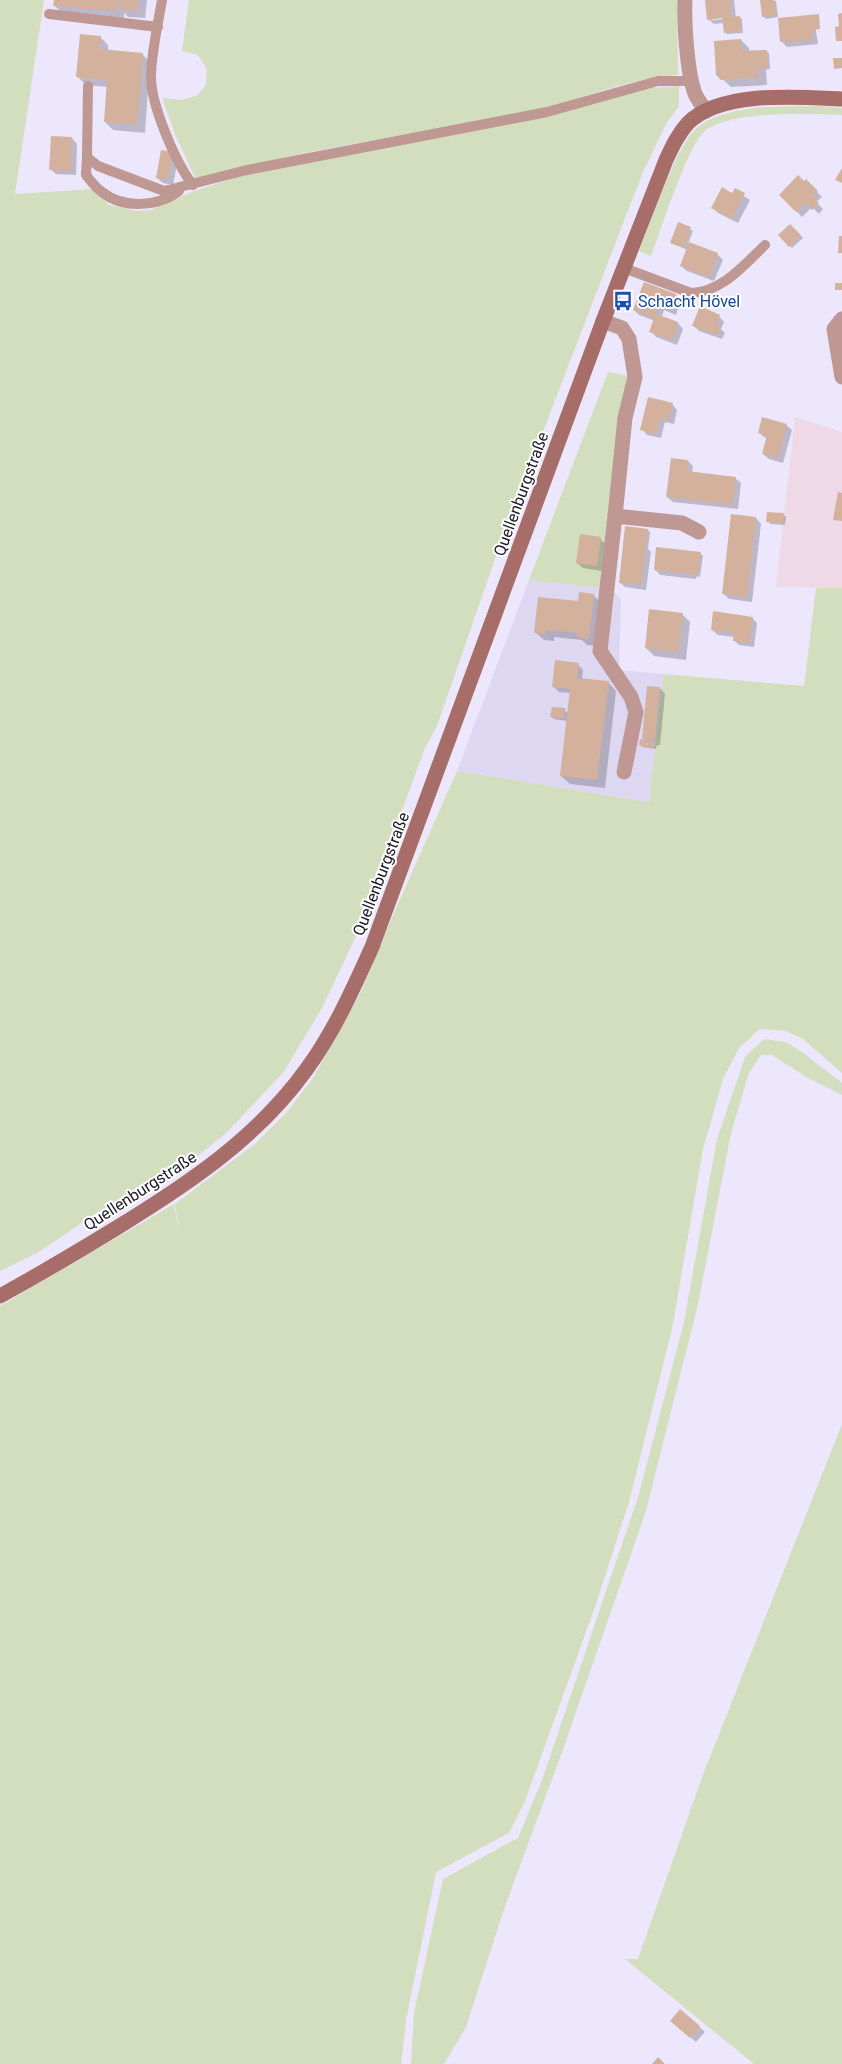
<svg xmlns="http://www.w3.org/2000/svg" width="842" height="2064" font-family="Roboto,sans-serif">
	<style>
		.commercial { fill: #efd9e7 }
		.built { fill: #ded7f1 }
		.green { fill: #d3debe }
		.shadow { fill: #0003; fill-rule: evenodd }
		.building { fill: #d3b19d }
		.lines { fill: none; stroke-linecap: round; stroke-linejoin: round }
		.lane { stroke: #bf9793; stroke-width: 10 }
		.street { stroke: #bf9793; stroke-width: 15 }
		.secondary { stroke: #a76d69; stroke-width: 15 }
		.labels { text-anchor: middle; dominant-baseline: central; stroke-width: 4; stroke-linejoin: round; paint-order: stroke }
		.transit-label { font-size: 16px; fill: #164399; stroke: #fff; text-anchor: start }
		.street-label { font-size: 16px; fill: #1c1925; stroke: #fff }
	</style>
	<rect width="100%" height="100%" fill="#ece7fc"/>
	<!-- commercial -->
	<polygon class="commercial" points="795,417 842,432 842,588 776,587"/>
	<!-- built -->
	<polygon class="built" points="529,580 611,589 621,599 619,670 663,674 649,802 457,771"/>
	<!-- green -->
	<g class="green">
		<polygon points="0,0 44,0 15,194 93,189 109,205 137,211 151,210 194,191 248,174 651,88 679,86 679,106 666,124 644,170 620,231 503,536 437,726 425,748 356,936 322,1008 283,1073 226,1133 189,1163 98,1212 37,1253 0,1271"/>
		<path d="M189,0H677L678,75C626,78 575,102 524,113C415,135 303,148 196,180L175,134L162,98L182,100L198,95L206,85L207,69L198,55L182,51Z"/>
		<path d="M821,106L842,108V115C806,114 736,110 706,130C689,141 660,233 651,256L639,251C651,223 676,144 698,127C730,103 784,107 821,106Z"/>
		<polygon points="608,372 630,376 601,588 529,580"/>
		<polygon points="816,588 842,588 842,1073 803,1039 786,1031 760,1029 739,1048 723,1079 703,1149 672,1329 629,1502 596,1604 525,1801 509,1833 436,1872 406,2020 401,2064 0,2064 0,1306 174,1204 181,1242 175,1204 256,1143 287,1112 313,1078 361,992 394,913 457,771 649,802 663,674 804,686"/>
		<polygon points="764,1039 786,1042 802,1052 842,1083 842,1095 808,1078 772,1055 761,1055 749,1073 731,1133 698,1304 646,1511 561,1755 504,1909 466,2027 444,2064 411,2064 414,2013 443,1879 518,1838 542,1780 639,1494 684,1322 717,1139 745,1057"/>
		<polygon points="842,1424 842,2064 754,2064 625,1959 638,1959 704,1772"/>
	</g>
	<!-- shadow -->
	<g class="shadow">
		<polygon points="55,0 147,0 145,18 128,17 124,13 124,19 63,14 55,6"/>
		<path d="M707,0H734L736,18L739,17L742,19L743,33L727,34L725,32L724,23L714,24L708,19ZM728,16V19L711,20V18Z"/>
		<polygon points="765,0 776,1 778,17 766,19 763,16"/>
		<polygon points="780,19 816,28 816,31 819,31 816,31 818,44 787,47 782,42"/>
		<polygon points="100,37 108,45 108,51 142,54 150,62 145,133 113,130 105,122 108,87 86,85 78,77"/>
		<polygon points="741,40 749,48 749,52 766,51 769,53 770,69 766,70 767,85 731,87 717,74"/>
		<polygon points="72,138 77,144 76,175 56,174 50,169"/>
		<polygon points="172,153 178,159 173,185 163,183 157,178"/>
		<polygon points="806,181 822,197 816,202 823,209 819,214 812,207 802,217 781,195"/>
		<polygon points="735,190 750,200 738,223 718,213 713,208 733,194"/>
		<polygon points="679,224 693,231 688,244 717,254 723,260 714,281 687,271 681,266 687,250 672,243"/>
		<polygon points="790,225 803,238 792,248 780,235"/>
		<polygon points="644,283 676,295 681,300 676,315 664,310 662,317 678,323 683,329 677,345 656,337 651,331 655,321 639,315 634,310"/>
		<polygon points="719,316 724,322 721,329 725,333 722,339 699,331 694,326"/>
		<polygon points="672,404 677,410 674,424 665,422 661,438 647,435 642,429"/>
		<polygon points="786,425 792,430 783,463 769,459 763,454 767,439 759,433"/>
		<polygon points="688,461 693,466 692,473 735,478 741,483 738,509 673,502 667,497"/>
		<polygon points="784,515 786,517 785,525 770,524 768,521"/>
		<polygon points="756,518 761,524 752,602 729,599 724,594"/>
		<polygon points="647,530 650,532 648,549 651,552 646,590 625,587 620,582"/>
		<polygon points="600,539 606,544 602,571 583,568 577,563"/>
		<polygon points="701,554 703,556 700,577 697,576 696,579 660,575 655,569"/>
		<polygon points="593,595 601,603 597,646 587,645 582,640 554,637 554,641 544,640 535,632"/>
		<polygon points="682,614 690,622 686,660 654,656 646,648"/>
		<polygon points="752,618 757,623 754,647 739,645 734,640 734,637 718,635 712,630"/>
		<polygon points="578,665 583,670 582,680 608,682 616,691 605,788 570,784 561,776 567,721 554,719 552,717 564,710 568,713 570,693 559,692 553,686"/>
		<polygon points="660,688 665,694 660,745 657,745 656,749 643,747 640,745 646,741 643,738"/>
		<polygon points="680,2010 705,2032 696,2042 677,2026"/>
	</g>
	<!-- building -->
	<g class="building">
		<polygon points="54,0 117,0 116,11 53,6"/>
		<polygon points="119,0 138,0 137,10 119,9"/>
		<polygon points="705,0 730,0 731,17 740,16 741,31 724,33 722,18 707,20"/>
		<polygon points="760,0 774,0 777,15 762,17"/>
		<polygon points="842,13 842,41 836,41 835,27 839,26 838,14"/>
		<polygon points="819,14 820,29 812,30 813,40 780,42 778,18"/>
		<polygon points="80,34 101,36 100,49 143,53 137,125 104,122 107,80 76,77"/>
		<polygon points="741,39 742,51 767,50 768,68 758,68 759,77 721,80 716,75 714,41"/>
		<polygon points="833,58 842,58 842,68 834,69"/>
		<polygon points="51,136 72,137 71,171 49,170"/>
		<polygon points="161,150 173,152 168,180 156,178"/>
		<polygon points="842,168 842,183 835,180"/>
		<polygon points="798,175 804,181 806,179 818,191 812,196 819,203 812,210 806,203 796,212 779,195"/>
		<polygon points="722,187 732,193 735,188 745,193 732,219 711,208"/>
		<polygon points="678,222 691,227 684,248 670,243"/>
		<polygon points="790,224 801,235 789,247 778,235"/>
		<polygon points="839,236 842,236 842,253 838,253"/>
		<polygon points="689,242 718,253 709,277 680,266"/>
		<polygon points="644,282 676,294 670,310 659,306 656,314 678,322 672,340 649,332 654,318 633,310"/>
		<rect x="835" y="283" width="7" height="7"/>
		<polygon points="700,306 720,315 716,325 720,327 717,335 692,326"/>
		<polygon points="648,397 673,403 669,420 660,418 656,434 640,430"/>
		<polygon points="762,417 787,424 778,458 762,454 767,435 758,433"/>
		<polygon points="671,458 688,460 687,471 736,477 733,505 666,497"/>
		<polygon points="838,492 842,493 842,521 833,520"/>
		<polygon points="767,512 784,513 783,523 766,522"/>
		<polygon points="731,514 756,517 747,597 722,594"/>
		<polygon points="625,526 648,529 641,585 619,583"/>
		<polygon points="580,534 601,537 597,566 576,563"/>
		<polygon points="656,547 701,552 698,575 654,570"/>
		<polygon points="579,592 594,594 589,639 577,637 578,633 546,630 546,634 534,633 538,597 578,601"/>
		<polygon points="649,609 683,613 678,652 645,648"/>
		<polygon points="713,611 753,617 749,643 733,641 734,633 711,630"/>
		<polygon points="555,660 579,663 577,678 609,681 597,780 560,776 570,689 552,687"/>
		<polygon points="647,686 660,687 655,740 642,739"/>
		<polygon points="552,707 565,708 564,719 550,717"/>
		<polygon points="640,739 655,742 654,748 639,745"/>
		<polygon points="680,2009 700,2026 690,2038 670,2021"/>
		<polygon points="658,2057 665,2064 652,2064"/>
	</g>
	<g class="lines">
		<!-- lane -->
		<g class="lane">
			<path d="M162,0C158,24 151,54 151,77C151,105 176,164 193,185"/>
			<polyline points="49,14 158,27"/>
			<polyline points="88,86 87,157 98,166 164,191 247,170 547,112 658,81 692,81"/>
			<path d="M87,157L86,175C91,181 96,188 102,192C123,209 158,207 179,191"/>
			<path d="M624,268L691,293C722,292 744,265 765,245"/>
		</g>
		<!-- street -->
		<g class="street">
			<path d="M685,0C684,23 687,69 694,91C696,98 702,105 706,111"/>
			<polyline points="842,319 834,329 842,377"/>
			<polyline points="603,321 622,328 629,339 635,377 625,418 615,516"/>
			<polyline points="624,772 636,712 631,697 600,651 615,516 682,523 699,532"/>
		</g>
		<!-- secondary -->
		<path class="secondary" d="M0,1296C40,1274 79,1251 118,1227C188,1184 257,1138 306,1070C334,1032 353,989 372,947L603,321L666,160C672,147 678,134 688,123C721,90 799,97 842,99"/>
	</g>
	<!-- icons -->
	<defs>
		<symbol id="bus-bare" viewBox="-9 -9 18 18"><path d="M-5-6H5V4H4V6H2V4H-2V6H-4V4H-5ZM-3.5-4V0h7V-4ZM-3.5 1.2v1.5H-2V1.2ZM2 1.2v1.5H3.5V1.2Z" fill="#1a4fb4" stroke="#fff" stroke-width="2.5" paint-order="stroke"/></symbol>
	</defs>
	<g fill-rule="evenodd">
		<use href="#bus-bare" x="609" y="287" width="28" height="28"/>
	</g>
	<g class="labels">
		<!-- transit labels -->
		<g class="transit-label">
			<text x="638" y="301">Schacht Hövel</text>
		</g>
		<!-- street labels -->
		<g class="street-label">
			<text transform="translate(521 494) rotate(-70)">Quellenburgstraße</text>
			<text transform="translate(381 874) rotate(-69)">Quellenburgstraße</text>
			<text transform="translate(140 1191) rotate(-33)">Quellenburgstraße</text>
		</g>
	</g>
</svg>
